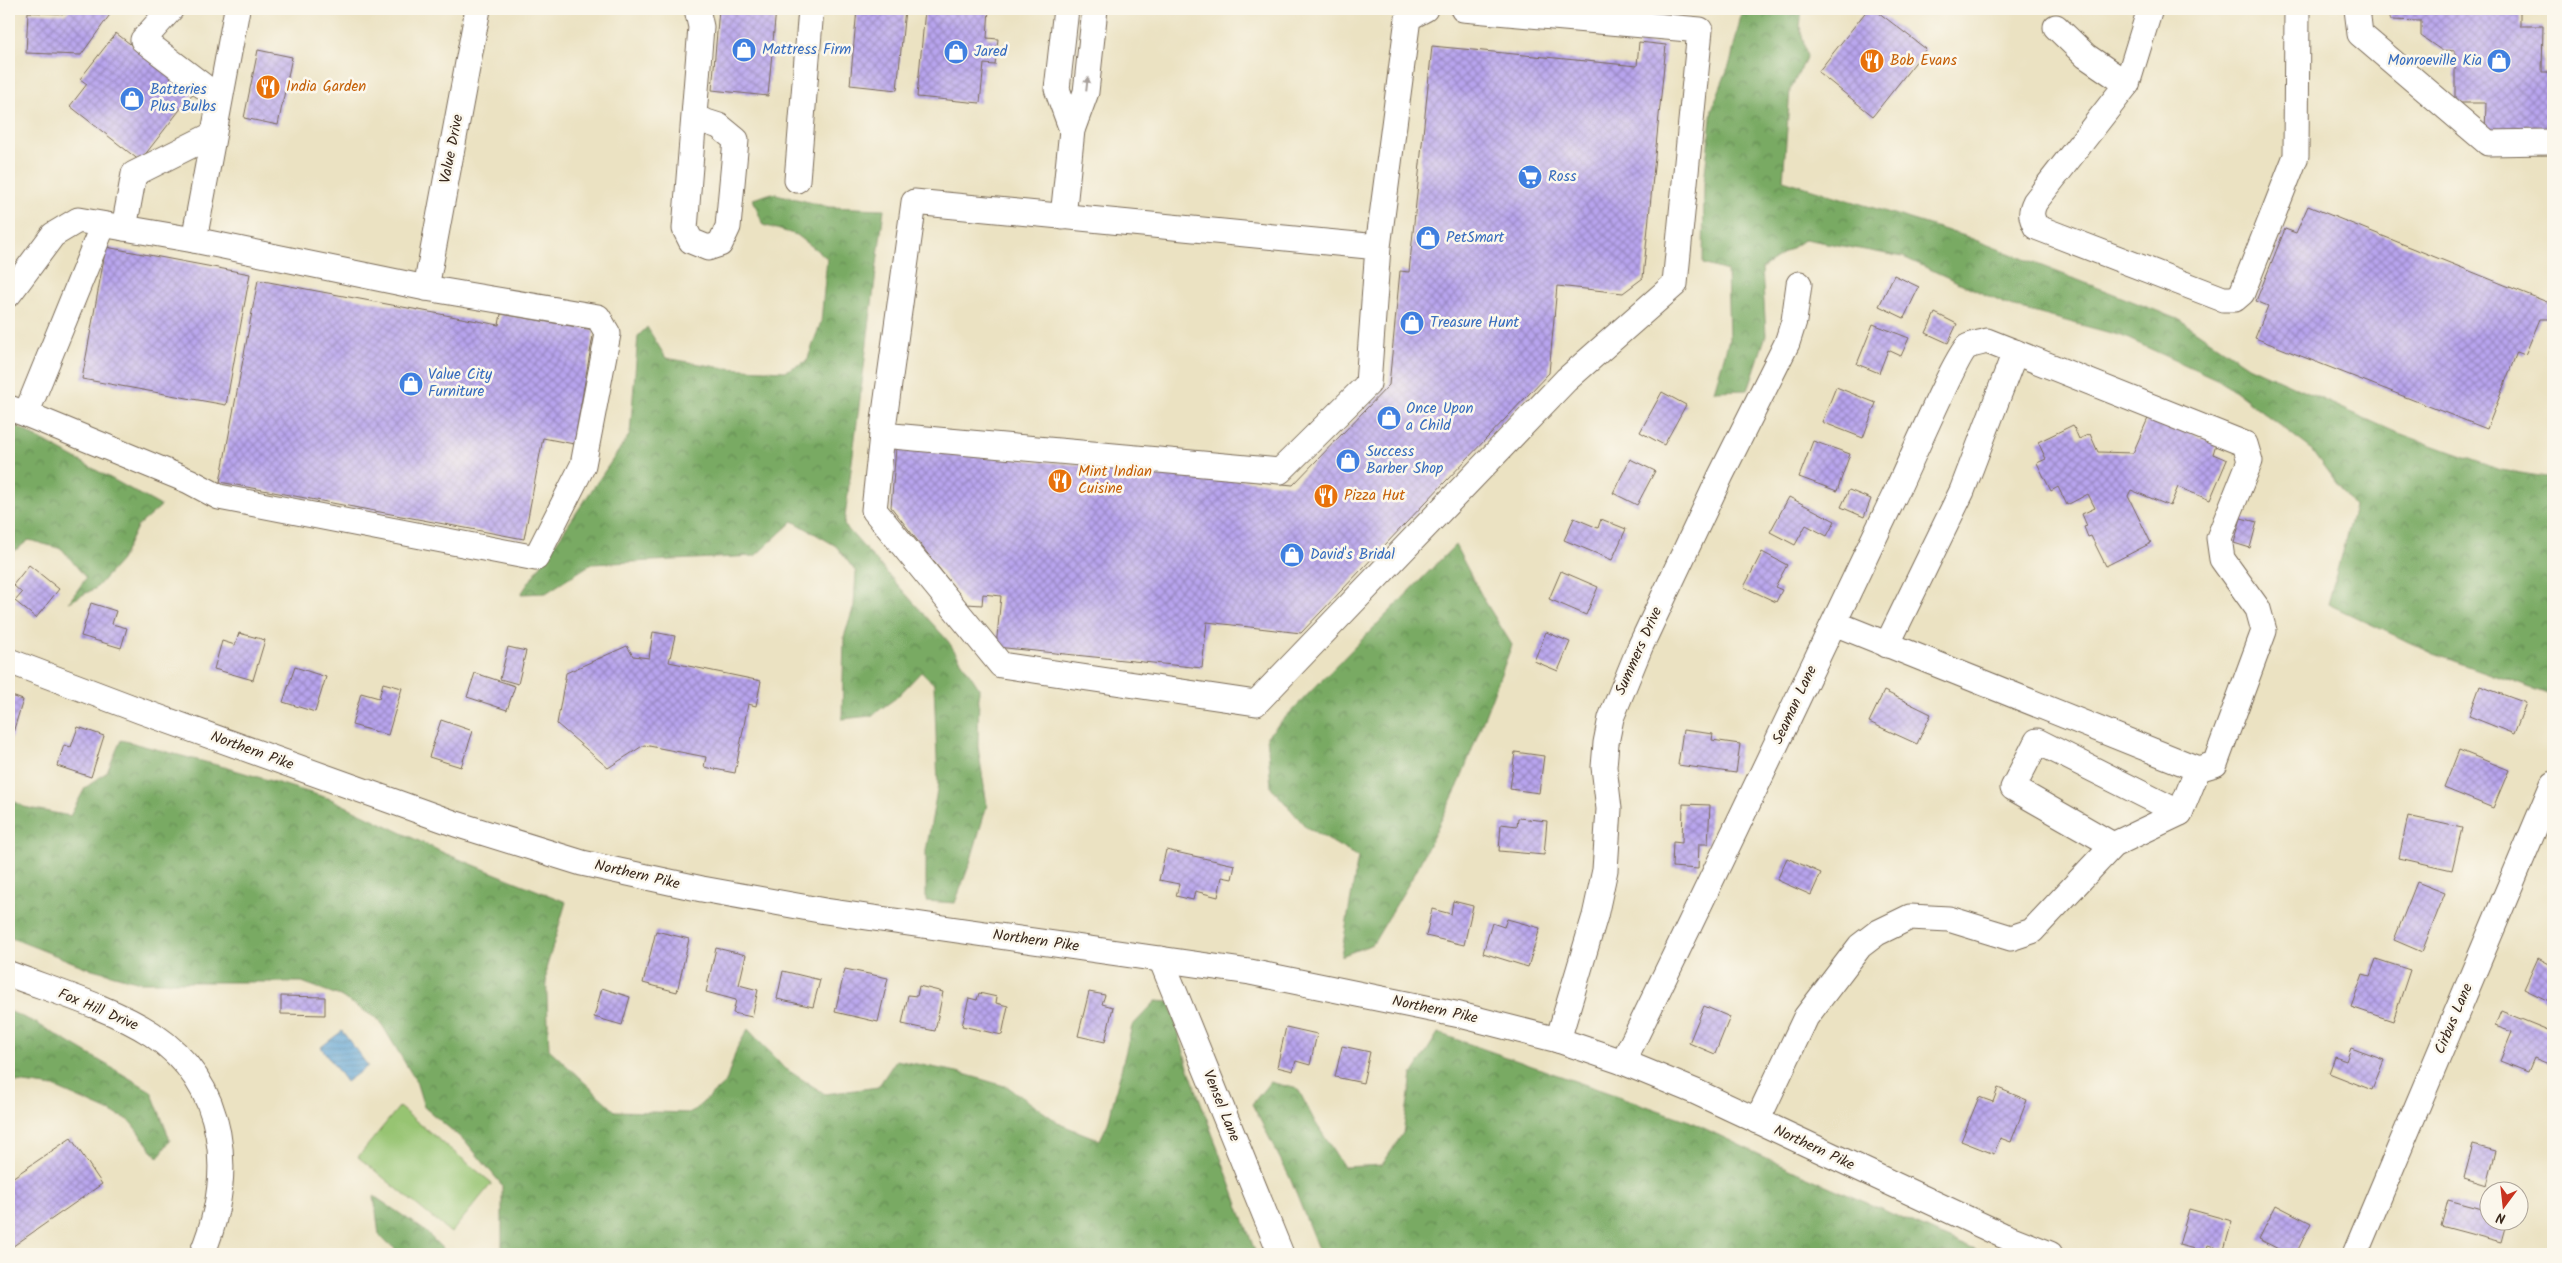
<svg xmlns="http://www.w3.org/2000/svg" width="2562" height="1263" font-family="Kalam,sans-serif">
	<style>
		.forest { fill: url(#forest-crowns); stroke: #5a6a41 }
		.park { fill: #97c472; stroke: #697748 }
		.water { fill: url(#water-rules); stroke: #4c6678 }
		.building { fill: url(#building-cross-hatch) }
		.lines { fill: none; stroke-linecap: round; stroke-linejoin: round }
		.minor-casing { stroke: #796a57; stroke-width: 27 }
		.minor { stroke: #fff; stroke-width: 25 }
		.oneway { fill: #a79f9a }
		.labels { text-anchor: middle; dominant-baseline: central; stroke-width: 5; stroke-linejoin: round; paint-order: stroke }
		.shop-label { font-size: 15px; fill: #366cbe; stroke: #fbf7ec; text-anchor: start }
		.food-label { font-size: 15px; fill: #c56008; stroke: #fbf7ec; text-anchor: start }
		.street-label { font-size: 15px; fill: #3b2a1e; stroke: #fbf7ec }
	</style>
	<defs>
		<pattern id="forest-crowns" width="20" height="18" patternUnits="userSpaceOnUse" patternTransform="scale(1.25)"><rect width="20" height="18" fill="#79aa64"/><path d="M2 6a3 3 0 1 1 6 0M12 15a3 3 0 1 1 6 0" fill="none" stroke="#648b52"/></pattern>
		<pattern id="water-rules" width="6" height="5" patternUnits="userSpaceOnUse" patternTransform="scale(1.25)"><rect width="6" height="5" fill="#5da2d2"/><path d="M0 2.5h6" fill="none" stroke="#4e84aa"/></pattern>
		<pattern id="building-cross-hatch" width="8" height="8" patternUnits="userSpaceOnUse" patternTransform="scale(1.25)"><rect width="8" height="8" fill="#b8a4ee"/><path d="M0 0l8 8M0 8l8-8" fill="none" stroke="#9786c0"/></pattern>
	</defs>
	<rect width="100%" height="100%" fill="#fbf7ec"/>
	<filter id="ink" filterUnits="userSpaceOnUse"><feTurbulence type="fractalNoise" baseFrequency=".02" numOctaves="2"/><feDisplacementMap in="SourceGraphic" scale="10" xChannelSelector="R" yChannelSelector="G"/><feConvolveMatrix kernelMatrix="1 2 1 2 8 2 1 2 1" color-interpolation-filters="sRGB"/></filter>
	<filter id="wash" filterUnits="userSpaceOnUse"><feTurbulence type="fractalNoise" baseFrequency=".0096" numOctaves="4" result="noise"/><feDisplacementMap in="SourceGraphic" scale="20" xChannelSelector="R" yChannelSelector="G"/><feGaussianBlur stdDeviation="1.12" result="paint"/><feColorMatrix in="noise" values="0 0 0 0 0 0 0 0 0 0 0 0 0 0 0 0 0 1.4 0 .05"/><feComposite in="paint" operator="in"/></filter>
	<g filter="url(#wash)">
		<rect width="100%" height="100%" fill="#ebe2c2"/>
		<!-- forest -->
		<g class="forest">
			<polygon points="1722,9 1802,9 1800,27 1807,57 1790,90 1783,180 1965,236 2178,319 2248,366 2393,431 2501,470 2553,478 2553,696 2434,654 2328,604 2354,507 2310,448 2223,382 2122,336 2010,306 1903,257 1805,239 1762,268 1766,335 1748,390 1714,391 1729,339 1727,271 1703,264 1704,182 1712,109 1731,60 1742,11"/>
			<polygon points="772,193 829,207 884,209 844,525 948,641 979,688 978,747 987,805 970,863 955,903 926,901 926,851 938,785 934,684 921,672 896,698 871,716 842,719 844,637 854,606 856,572 836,546 793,521 755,556 591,564 546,593 521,594 630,434 638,336 647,327 666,358 723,368 785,371 807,361 821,322 827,258 797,235 763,225 753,199"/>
			<polygon points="9,422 161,506 137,527 121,560 96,588 69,602 86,578 62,549 29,540 9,555"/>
			<polygon points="1455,545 1483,598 1512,645 1458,786 1416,871 1373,944 1341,956 1358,857 1306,827 1271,787 1267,736"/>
			<polygon points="121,740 228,768 331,799 444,853 566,902 546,969 549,1049 615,1111 691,1113 726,1082 737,1048 748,1029 783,1067 825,1094 878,1087 896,1060 957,1072 1008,1087 1062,1125 1100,1140 1108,1123 1132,1026 1156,1001 1170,1002 1188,1067 1256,1254 502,1254 502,1185 467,1143 424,1107 416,1081 379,1020 340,996 302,982 140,982 85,967 9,937 9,798 24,807 70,816 85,788 107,772"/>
			<polygon points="9,1011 36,1023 151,1091 170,1140 158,1158 129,1120 54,1087 9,1081"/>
			<polygon points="1438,1033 1689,1121 1796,1172 1984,1254 1320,1254 1290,1178 1252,1104 1270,1082 1298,1089 1315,1122 1344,1167 1382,1165 1403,1133 1412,1075"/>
			<polygon points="374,1196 424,1230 448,1254 401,1254 379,1235"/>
		</g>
		<!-- park -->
		<polygon class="park" points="399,1107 492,1183 451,1233 358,1157"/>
		<!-- water -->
		<polygon class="water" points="342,1031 368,1066 346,1082 321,1047"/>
		<g id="blocks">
			<!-- building -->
			<g class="building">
				<polygon points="70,9 114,9 81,55 26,53 28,12 66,14"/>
				<polygon points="719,9 776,9 768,96 712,90"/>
				<polygon points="857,9 905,9 897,90 850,85"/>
				<polygon points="925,9 989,9 987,38 998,39 995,65 984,64 980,103 917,97"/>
				<polygon points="1868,9 1874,9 1926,49 1873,116 1818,72"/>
				<polygon points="2390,9 2520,9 2520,26 2543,26 2542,72 2553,72 2553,134 2485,133 2486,103 2455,103 2455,51 2441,50 2421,36 2421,21 2390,20"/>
				<polygon points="116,33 193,93 140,161 70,106 87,84 80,79"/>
				<polygon points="1639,42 1666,45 1643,278 1623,293 1557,286 1549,373 1301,633 1207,622 1202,668 996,647 1001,596 983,594 982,605 967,604 891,507 896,448 1293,485 1389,385 1400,271 1409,272 1432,46 1637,66"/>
				<polygon points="258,50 292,57 278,125 244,118"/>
				<polygon points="2308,206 2547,302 2553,301 2553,319 2540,319 2525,355 2517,352 2487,429 2255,338 2268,306 2256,301 2285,229 2296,233"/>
				<polygon points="106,247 250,274 226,405 82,379"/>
				<polygon points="1894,275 1919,287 1904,318 1879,306"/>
				<polygon points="258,280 499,325 501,314 594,330 574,444 543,438 524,539 220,482"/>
				<polygon points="1935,313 1957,324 1948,343 1926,333"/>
				<polygon points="1873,324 1909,338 1901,356 1888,350 1879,373 1857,364"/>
				<polygon points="1836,387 1876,403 1863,438 1822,422"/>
				<polygon points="1662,392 1686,405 1664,445 1640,432"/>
				<polygon points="2149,416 2216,444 2213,454 2227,460 2210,500 2178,487 2170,506 2131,490 2128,496 2151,543 2106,566 2091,536 2088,537 2084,527 2087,526 2082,514 2095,508 2088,494 2067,505 2058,487 2051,491 2037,463 2046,459 2038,442 2073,425 2079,439 2090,434 2098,452 2133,453"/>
				<polygon points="1813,441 1850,454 1837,491 1799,477"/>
				<polygon points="1630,459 1655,471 1637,505 1613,493"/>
				<polygon points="1849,490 1871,499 1864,517 1841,507"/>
				<polygon points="1789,497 1835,521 1827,536 1806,525 1795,545 1770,532"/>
				<polygon points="1574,518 1598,528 1601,519 1626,529 1612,560 1564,540"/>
				<polygon points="2241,518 2257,522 2250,548 2234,543"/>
				<polygon points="1762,552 1787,565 1775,587 1782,590 1776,602 1744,587"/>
				<polygon points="29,565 59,589 36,618 15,601 22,593 13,585"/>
				<polygon points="1561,571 1598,587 1586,615 1549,599"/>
				<polygon points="91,603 116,611 112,624 127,628 121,648 81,636"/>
				<polygon points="653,632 675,636 669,662 761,681 756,706 748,704 735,773 704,767 706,757 644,745 608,768 557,724 566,673 627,646 633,656 649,658"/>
				<polygon points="1546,632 1570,642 1558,671 1534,661"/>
				<polygon points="239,633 265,640 253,680 214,669 222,641 235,645"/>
				<polygon points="508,647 526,651 518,684 500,679"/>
				<polygon points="295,667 326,677 315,712 283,702"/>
				<polygon points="475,673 515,686 507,710 467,697"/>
				<polygon points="383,683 402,688 388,735 352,725 361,693 379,698"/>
				<polygon points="2480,686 2526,703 2514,734 2469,716"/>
				<polygon points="1884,691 1931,714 1917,744 1869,722"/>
				<polygon points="9,695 23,700 11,739 9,738"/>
				<polygon points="441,720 473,731 461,767 429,757"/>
				<polygon points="78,727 104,736 91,777 57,766 64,745 71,747"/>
				<polygon points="1683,730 1713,734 1712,740 1740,744 1736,773 1678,765"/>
				<polygon points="2459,750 2509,770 2493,808 2444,788"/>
				<polygon points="1515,752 1544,756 1539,793 1510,789"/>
				<polygon points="1683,804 1710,805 1708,844 1699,844 1698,869 1672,867 1673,842 1682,843"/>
				<polygon points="2408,816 2462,828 2452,870 2399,858"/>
				<polygon points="1518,818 1547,821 1544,855 1499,851 1501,824 1517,826"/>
				<polygon points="1166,850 1235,865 1232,879 1222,877 1218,897 1195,891 1193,900 1176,896 1179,884 1159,880"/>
				<polygon points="1787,858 1821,873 1811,895 1777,880"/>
				<polygon points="2417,882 2445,893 2422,952 2394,940"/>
				<polygon points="1453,901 1473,906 1464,945 1426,936 1432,909 1451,914"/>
				<polygon points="1507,919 1540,928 1528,967 1483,953 1492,923 1504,927"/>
				<polygon points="656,931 689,939 677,992 643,983"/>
				<polygon points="716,948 746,955 739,985 758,990 752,1017 733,1013 736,1000 706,992"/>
				<polygon points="2538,958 2553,966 2553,1003 2524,989"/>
				<polygon points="2376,959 2410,970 2393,1021 2351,1007 2363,974 2370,976"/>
				<polygon points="845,969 888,978 878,1022 835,1012"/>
				<polygon points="783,971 820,980 813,1007 777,999"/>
				<polygon points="919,986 943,992 935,1031 902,1024 908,995 917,996"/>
				<polygon points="602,988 630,997 622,1025 594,1017"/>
				<polygon points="1089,992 1105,995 1102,1004 1113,1007 1105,1042 1078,1036"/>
				<polygon points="979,993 997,997 996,1003 1008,1006 1002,1035 962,1026 969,998 977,1000"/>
				<polygon points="281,996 325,997 325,1015 281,1014"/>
				<polygon points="1704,1006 1730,1017 1715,1054 1689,1043"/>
				<polygon points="2501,1011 2553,1032 2551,1065 2534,1058 2528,1072 2500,1061 2512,1032 2495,1026"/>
				<polygon points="1286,1027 1317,1034 1310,1065 1296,1061 1293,1071 1277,1067"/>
				<polygon points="1342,1046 1370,1052 1363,1083 1335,1077"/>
				<polygon points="2351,1048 2384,1060 2372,1090 2329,1073 2335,1057 2346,1061"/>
				<polygon points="1998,1088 2027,1100 2011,1142 2000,1138 1994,1154 1961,1141 1979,1097 1993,1102"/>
				<polygon points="71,1138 102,1184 9,1249 9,1180"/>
				<polygon points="2473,1145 2496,1151 2487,1185 2464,1178"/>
				<polygon points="2448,1200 2490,1211 2490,1220 2507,1220 2501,1242 2441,1226"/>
				<polygon points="2276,1205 2311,1223 2296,1254 2288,1254 2259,1239"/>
				<polygon points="2189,1209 2232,1221 2224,1250 2208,1245 2206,1252 2179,1245"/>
			</g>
		</g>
	</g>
	<g filter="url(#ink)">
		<use href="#blocks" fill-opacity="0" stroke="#796a57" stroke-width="1"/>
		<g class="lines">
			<defs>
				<g id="minor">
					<polyline points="171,9 143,40 219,98"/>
					<polyline points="1066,9 1057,89 1072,130"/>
					<path d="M2150,9L2127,84L2035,202C2030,212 2031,217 2036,227L2223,299H2235L2242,293L2296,156L2297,9"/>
					<polyline points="2357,9 2360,34 2488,143 2553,142"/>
					<polyline points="2056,27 2086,56 2127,84"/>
					<polyline points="694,118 719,126 736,140 728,227 720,244 708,248 691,241 685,229 701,27 697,9"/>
					<polyline points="797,180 811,9"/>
					<polyline points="1063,217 1072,130 1086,92 1095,9"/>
					<polyline points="124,228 134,174 212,135"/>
					<polyline points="1378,247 914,202 882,435 1280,471 1368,384 1378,247 1408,18 1425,9"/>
					<polyline points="426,288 478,9"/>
					<polyline points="9,294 53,235 78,220 194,240"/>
					<polyline points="9,408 26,414 103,225"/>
					<polyline points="26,414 189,481 219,497 536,558 583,465 608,334 598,317 426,288 194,240 237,9"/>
					<polyline points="882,435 874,510 1001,665 1256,703 1566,380 1675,284 1700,30 1463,9"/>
					<polyline points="1887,645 1962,491 2015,352"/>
					<polyline points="9,661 141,711 456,824 582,863 702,889 825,911 1250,972 1460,1015 1558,1040 1623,1062 1696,1092 2002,1235 2050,1254"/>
					<polyline points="2113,845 2013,788 2037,741 2180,813"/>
					<polyline points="1161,959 1281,1254"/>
					<path d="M9,974C54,991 112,1008 152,1034C228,1085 235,1175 202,1254"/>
					<polyline points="1558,1040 1595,916 1605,870 1609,809 1604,767 1606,743 1611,718 1640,647 1721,475 1787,343 1794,321 1799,284"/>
					<path d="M1623,1062C1717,871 1807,678 1899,486C1908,467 1957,354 1967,347C1972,344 1981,343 1987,341L2245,444L2250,461L2219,538L2222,559L2258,609L2264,631L2215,764L2198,769L1834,623"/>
					<polyline points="1757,1121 1806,1017 1860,946 1877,933 1910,917 1949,919 2011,938 2032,931 2113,845 2180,813 2198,769"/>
					<polyline points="2355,1254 2553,784"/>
				</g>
			</defs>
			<!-- minor casing -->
			<use href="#minor" class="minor-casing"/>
			<!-- minor -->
			<use href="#minor" class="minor"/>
		</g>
		<!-- one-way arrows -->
		<defs><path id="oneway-solid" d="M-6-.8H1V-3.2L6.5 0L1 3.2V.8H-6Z" transform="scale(1.25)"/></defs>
		<use class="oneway" href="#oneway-solid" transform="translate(1087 84) rotate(-84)"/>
	</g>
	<!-- icons -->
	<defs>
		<symbol id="shop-disc" viewBox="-11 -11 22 22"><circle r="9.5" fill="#3f7fe0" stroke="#fbf7ec"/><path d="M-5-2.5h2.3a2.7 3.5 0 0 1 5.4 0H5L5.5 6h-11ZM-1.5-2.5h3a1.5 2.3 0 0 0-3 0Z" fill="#fff"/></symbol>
		<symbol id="restaurant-disc" viewBox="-11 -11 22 22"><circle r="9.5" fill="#e8710a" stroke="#fbf7ec"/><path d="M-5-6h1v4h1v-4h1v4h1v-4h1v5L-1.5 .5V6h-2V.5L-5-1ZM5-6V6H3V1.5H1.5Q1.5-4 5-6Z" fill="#fff"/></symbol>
		<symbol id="supermarket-disc" viewBox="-11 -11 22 22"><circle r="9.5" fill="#3f7fe0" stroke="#fbf7ec"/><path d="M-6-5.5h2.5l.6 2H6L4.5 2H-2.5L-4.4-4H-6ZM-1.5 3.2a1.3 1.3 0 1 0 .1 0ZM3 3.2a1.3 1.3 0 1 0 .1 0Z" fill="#fff"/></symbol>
	</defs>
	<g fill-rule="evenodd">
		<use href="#shop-disc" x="730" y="36" width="28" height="28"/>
		<use href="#shop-disc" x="942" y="38" width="28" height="28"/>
		<use href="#restaurant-disc" x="1858" y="47" width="28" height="28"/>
		<use href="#shop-disc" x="2485" y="47" width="28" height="28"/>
		<use href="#restaurant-disc" x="254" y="73" width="28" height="28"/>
		<use href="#shop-disc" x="118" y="85" width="28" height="28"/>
		<use href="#supermarket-disc" x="1516" y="163" width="28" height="28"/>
		<use href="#shop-disc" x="1414" y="224" width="28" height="28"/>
		<use href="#shop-disc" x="1398" y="309" width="28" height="28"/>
		<use href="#shop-disc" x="397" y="370" width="28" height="28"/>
		<use href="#shop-disc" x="1375" y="404" width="28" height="28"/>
		<use href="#shop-disc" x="1334" y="447" width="28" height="28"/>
		<use href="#restaurant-disc" x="1046" y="467" width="28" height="28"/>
		<use href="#restaurant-disc" x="1312" y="482" width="28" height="28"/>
		<use href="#shop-disc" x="1278" y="541" width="28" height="28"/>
	</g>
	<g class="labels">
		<!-- shop labels -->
		<g class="shop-label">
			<text x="762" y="50">Mattress Firm</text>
			<text x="974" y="52">Jared</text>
			<text x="2482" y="61" text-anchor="end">Monroeville Kia</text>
			<text x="150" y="90">Batteries<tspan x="150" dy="17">Plus Bulbs</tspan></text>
			<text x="1548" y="177">Ross</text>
			<text x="1446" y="238">PetSmart</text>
			<text x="1430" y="323">Treasure Hunt</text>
			<text x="428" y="375">Value City<tspan x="428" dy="17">Furniture</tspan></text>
			<text x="1406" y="409">Once Upon<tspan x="1406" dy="17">a Child</tspan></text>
			<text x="1366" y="452">Success<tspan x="1366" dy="17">Barber Shop</tspan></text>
			<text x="1310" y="555">David's Bridal</text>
		</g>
		<!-- food labels -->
		<g class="food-label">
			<text x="1890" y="61">Bob Evans</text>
			<text x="286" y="87">India Garden</text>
			<text x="1078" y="472">Mint Indian<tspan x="1078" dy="17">Cuisine</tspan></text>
			<text x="1344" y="496">Pizza Hut</text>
		</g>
		<!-- street labels -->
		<g class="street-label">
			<text transform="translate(452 149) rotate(-79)">Value Drive</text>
			<text transform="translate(1639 651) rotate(-66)">Summers Drive</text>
			<text transform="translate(1795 705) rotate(-65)">Seaman Lane</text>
			<text transform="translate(252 751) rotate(20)">Northern Pike</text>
			<text transform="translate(637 875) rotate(13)">Northern Pike</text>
			<text transform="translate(1036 941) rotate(8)">Northern Pike</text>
			<text transform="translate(98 1010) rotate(23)">Fox Hill Drive</text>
			<text transform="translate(1435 1010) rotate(12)">Northern Pike</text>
			<text transform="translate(2454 1019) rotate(-67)">Cirbus Lane</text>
			<text transform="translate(1221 1106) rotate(68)">Vensel Lane</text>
			<text transform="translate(1814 1148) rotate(25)">Northern Pike</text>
		</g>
	</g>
	<!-- margin -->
	<rect width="2562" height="1263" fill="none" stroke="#fbf7ec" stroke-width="30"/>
	<!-- north arrow -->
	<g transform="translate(2504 1206) rotate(195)"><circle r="24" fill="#fbf7ec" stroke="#aea59a"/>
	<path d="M0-4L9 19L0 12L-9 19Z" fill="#c8321e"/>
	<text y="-8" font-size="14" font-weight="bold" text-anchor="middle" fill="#3b2a1e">N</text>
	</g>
</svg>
